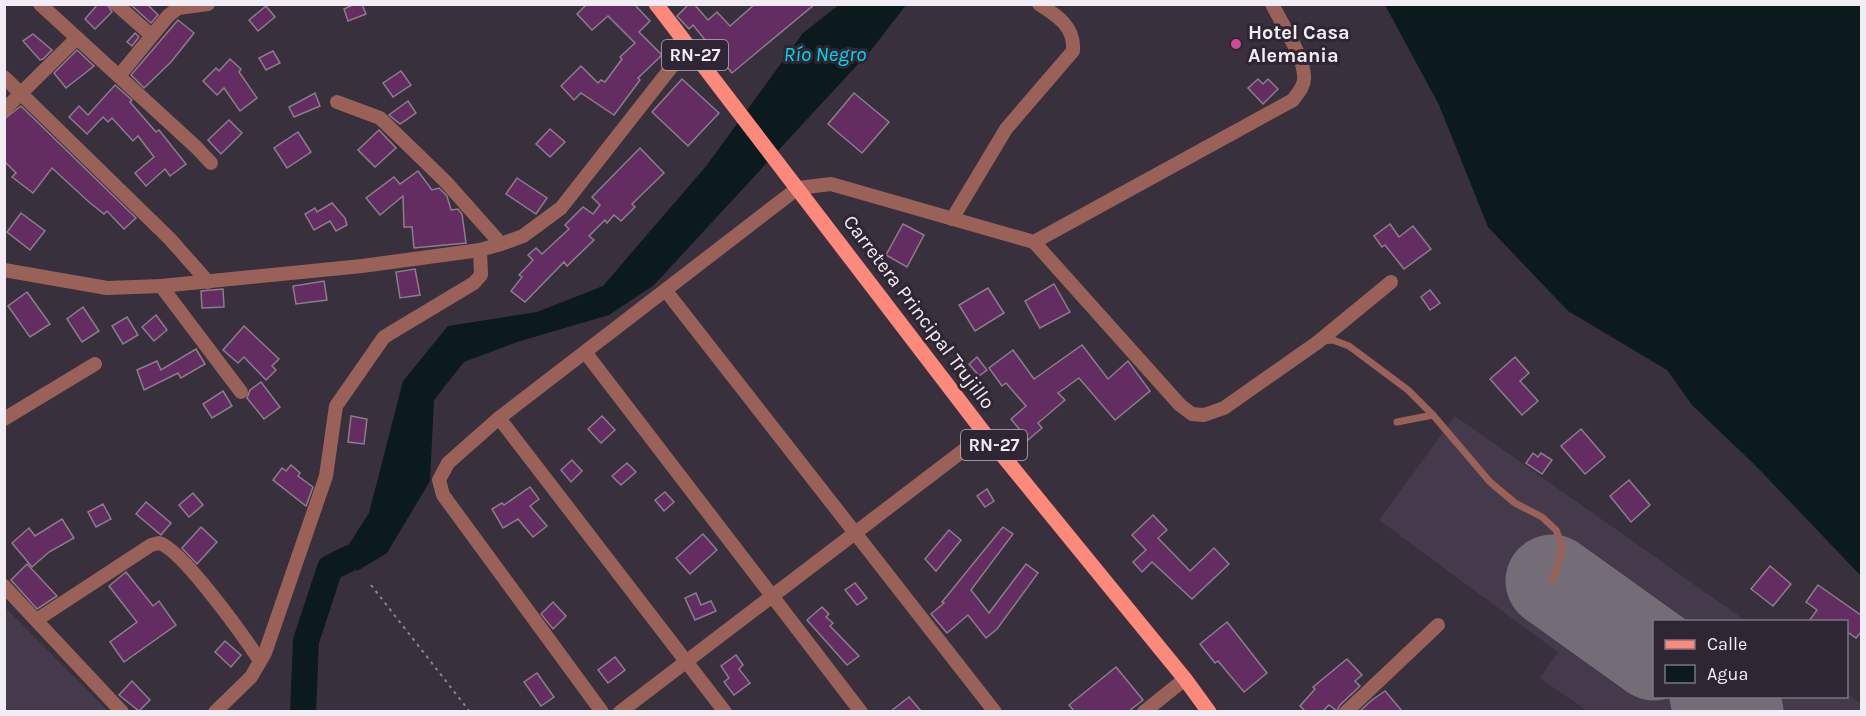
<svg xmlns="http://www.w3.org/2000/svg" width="1866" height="716" font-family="Karla,sans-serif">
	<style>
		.built { fill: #453a4b }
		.water { fill: #0b1a1d }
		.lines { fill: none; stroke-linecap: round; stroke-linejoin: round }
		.river { stroke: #0b1a1d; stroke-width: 26 }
		.runway { stroke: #746d78; stroke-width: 93 }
		.building { fill: #642d62; stroke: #8b7d8a; stroke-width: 1.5 }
		.path { stroke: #8a838e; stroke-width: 2; stroke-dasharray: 3 4.5; stroke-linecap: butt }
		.service { stroke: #996158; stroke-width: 7 }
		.minor { stroke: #996158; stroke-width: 14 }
		.primary { stroke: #fc8979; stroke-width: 15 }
		.hotel-dot { fill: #d1479c; stroke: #2e2633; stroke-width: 2 }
		.labels { text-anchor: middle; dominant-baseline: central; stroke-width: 6; stroke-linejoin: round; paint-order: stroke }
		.shield { fill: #2e2633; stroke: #b7b1bb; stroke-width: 1.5 }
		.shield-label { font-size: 18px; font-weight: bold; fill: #f2edf5 }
		.poi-label { font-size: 20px; font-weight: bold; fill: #f2edf5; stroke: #2e2633; text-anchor: start }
		.street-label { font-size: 20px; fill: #f2edf5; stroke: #2e2633 }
		.water-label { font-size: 21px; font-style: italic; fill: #00d7ee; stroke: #2e2633 }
	</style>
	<rect width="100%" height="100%" fill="#38303d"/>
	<!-- built -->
	<g class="built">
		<polygon points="1455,416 1746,621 1654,622 1654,696 1846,696 1847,694 1861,704 1861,711 1587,711 1540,678 1558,652 1379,520"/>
		<polygon points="4,607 5,607 108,711 5,711"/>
	</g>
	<!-- water -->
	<g class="water">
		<polygon points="839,5 906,5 872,49 654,285 609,315 517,342 464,362 434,400 430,481 387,553 357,571 346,549 369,513 403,381 448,326 537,312 603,286 707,165 803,33"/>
		<polygon points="1385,5 1861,5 1861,576 1756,466 1692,405 1667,370 1568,311 1488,227 1439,105"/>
	</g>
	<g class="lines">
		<!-- river -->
		<polyline class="river" points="303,712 306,641 330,568 350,558"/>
		<!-- runway -->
		<g class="runway">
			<polyline points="1552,581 1654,654"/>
			<polyline points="1716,696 1737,712"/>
		</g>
	</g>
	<!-- building -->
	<g class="building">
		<polygon points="98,4 107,4 112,12 95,29 85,19"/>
		<polygon points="130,4 147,4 158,15 151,23"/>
		<polygon points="355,4 362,4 366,14 348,21 344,9"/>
		<polygon points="587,4 634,4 650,21 639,32 662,55 638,78 640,80 614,115 581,93 574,100 561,86 581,66 598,83 601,80 605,82 622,59 620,57 635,43 608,16 592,30 577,14"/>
		<polygon points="689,4 694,4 708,20 717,12 730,26 755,4 815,4 732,73 693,25 689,29 677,16"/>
		<polygon points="266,6 275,17 258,31 249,20"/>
		<polygon points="178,20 194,33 171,62 144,88 131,75"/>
		<polygon points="135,33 139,37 132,46 127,42"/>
		<polygon points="33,34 52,50 43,59 40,60 23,41"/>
		<polygon points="77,50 94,66 66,88 54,73"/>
		<polygon points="273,51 280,63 266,70 259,58"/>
		<polygon points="230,59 241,69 239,72 257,98 240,111 224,88 217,95 203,81 216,68 219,71"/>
		<polygon points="401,71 411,85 393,97 383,83"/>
		<polygon points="682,79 719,113 688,146 652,112"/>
		<polygon points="1258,79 1263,84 1268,79 1278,89 1263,104 1248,88"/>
		<polygon points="115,85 132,100 130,102 156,132 159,130 186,164 170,176 165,169 146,186 135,173 154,157 138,136 133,141 112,118 108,122 103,117 87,134 69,117 79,106 88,115"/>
		<polygon points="315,93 320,106 294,117 289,107"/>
		<polygon points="854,93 889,122 862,153 828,124"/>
		<polygon points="408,101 416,113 400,124 389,115"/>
		<polygon points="21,106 136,218 124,229 107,211 104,214 89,202 52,168 33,193 12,177 16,173 4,161 4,119"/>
		<polygon points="229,120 242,133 221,154 208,140"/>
		<polygon points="550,129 565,142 550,157 536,144"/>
		<polygon points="379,130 396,148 375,167 358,150"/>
		<polygon points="298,132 311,152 287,168 274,148"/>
		<polygon points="640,148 664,173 632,204 635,207 621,221 614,215 607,223 605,220 589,236 594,240 567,266 564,262 525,302 511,291 522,277 519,275 533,260 528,255 536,248 542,254 569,229 565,225 583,207 593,214 600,205 592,197"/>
		<polygon points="418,171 432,190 439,188 447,196 451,210 458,209 462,214 466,243 414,248 412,227 404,227 403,196 380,215 366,198 394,177 400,184"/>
		<polygon points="517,178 547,198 536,214 506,194"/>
		<polygon points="332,203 345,218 347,225 336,231 330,221 314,230 305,214 315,208 317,212"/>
		<polygon points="21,213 45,231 30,250 7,232"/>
		<polygon points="903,224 924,235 907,267 886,255"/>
		<polygon points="1390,224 1399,237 1413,226 1431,249 1404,269 1385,245 1382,247 1374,236"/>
		<polygon points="415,269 420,295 400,298 396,272"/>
		<polygon points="324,281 327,300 296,304 293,286"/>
		<polygon points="1054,284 1070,312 1040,328 1025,301"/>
		<polygon points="988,288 1004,313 975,331 959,305"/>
		<polygon points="223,289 224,307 202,308 201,291"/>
		<polygon points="1430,290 1440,303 1430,310 1421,297"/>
		<polygon points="27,292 50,324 30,337 8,306"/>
		<polygon points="83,307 99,331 82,342 67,319"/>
		<polygon points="156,315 167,330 154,341 142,327"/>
		<polygon points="127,317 138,335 123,344 112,326"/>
		<polygon points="244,326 279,359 272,366 276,370 266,380 244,357 238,363 223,350"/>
		<polygon points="1082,345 1108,379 1128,361 1150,391 1115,420 1079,378 1058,393 1065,400 1038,423 1042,428 1028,440 1011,419 1026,406 1006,383 1002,386 989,368 1013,350 1034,379"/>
		<polygon points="196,349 205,364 181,378 178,373 144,390 137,370 157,361 161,370"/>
		<polygon points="977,357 987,370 979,376 969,364"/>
		<polygon points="1515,357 1529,373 1520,381 1538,401 1522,415 1490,379"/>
		<polygon points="261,382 280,407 264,419 247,398 250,390"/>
		<polygon points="223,391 232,406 212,418 203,404"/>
		<polygon points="351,416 367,419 364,444 348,442"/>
		<polygon points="602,416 615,430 601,443 588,429"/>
		<polygon points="1581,429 1605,457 1585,474 1561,446"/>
		<polygon points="1533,453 1538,457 1541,453 1552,460 1542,474 1526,463"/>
		<polygon points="572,460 582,471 571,482 561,470"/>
		<polygon points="627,463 636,472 621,485 612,476"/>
		<polygon points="291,465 300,473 298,476 313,487 306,506 273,480 282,468 286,471"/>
		<polygon points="1629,480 1650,505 1631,522 1610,496"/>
		<polygon points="530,487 539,499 530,506 547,526 533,537 518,519 503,528 492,509 502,503 504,505"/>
		<polygon points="987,489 994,501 985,507 977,496"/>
		<polygon points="665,492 674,502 664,511 655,500"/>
		<polygon points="193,493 203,505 189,517 179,505"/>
		<polygon points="146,502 171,523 161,535 136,514"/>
		<polygon points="103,504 111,519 96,527 88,512"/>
		<polygon points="1153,515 1167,530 1158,538 1190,571 1214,548 1229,564 1192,599 1152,562 1142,572 1133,562 1146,550 1132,535"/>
		<polygon points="62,519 74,538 49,552 32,567 12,543 29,528 35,536"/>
		<polygon points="201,527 217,542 197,564 182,548"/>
		<polygon points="1003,527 1013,534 971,590 989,613 1026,564 1038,573 997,629 986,638 968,615 947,633 931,614 944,603 942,602"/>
		<polygon points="949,530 961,540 936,571 925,559"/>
		<polygon points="703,534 717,550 690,574 676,558"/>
		<polygon points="27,564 57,596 37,609 11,580"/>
		<polygon points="1770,566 1791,584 1773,606 1751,589"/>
		<polygon points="126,572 153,606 159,601 176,625 124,662 110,642 137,622 109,586"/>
		<polygon points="855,583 867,598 857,605 845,590"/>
		<polygon points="1818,585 1862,616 1862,631 1856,638 1846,631 1846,621 1809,621 1817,610 1806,602"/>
		<polygon points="696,593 701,605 711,601 716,611 695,620 685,598"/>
		<polygon points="553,602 566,616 553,629 541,614"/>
		<polygon points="822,607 829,614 826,617 833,623 830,626 859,656 847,665 807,620"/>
		<polygon points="1227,622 1267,673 1244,692 1218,661 1215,663 1200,644"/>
		<polygon points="225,641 241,655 231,667 215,652"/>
		<polygon points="736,655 743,665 739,669 750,683 734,695 724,682 729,678 721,666"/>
		<polygon points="615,657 625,670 608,683 598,670"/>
		<polygon points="1347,659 1362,675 1355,681 1360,686 1340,705 1337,711 1329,705 1323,711 1305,711 1300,706 1315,689 1313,687"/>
		<polygon points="1116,667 1143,700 1129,711 1074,711 1069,705"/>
		<polygon points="537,673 554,697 541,706 524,682"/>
		<polygon points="132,681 150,700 139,711 119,695"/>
		<polygon points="1385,691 1402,711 1360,711 1372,700"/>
		<polygon points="909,697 921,711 891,711"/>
	</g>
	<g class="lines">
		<!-- path -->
		<polyline class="path" points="371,585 470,712"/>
		<!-- service -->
		<g class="service">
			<polyline points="1322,341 1333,340 1349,346 1408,390 1433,415 1490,482 1515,503 1542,517 1556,530 1561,543 1561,554 1552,581"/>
			<polyline points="1397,422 1433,415"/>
		</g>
		<!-- minor -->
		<g class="minor">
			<polyline points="40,4 196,147 211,163"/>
			<polyline points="116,4 151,35"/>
			<polyline points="119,76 168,16 178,8 208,4"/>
			<polyline points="4,77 170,239 208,282"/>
			<polyline points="337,102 380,118 445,181 501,244"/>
			<polyline points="4,110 77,38"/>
			<path d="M952,219L1006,129L1073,51C1075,27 1058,16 1039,4"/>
			<polyline points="1034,242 1180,405 1192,414 1204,415 1224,408 1318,342 1391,282"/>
			<polyline points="4,270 107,288 161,286 362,266 480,250 501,244 523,236 561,208 688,46"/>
			<polyline points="161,286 241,392"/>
			<polyline points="666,291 995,712"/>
			<polyline points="585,352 861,712"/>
			<polyline points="499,418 725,712"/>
			<polyline points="4,419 95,364"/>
			<polyline points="4,586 122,712"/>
			<path d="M38,619L151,545L159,543C182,549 245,638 260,661"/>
			<polyline points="215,712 251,677 265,653 326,476 336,406 384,337 474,283 481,275 480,250"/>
			<path d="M602,712L443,495L439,480L448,463L499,418L798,188L831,184L1034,242L1293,100C1297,94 1304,87 1304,79C1306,59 1281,23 1272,4"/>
			<polyline points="620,712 985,434"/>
			<polyline points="1144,712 1185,679"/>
			<polyline points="1346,712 1438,625"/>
		</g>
		<!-- primary -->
		<polyline class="primary" points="656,4 985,434 1185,679 1209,712"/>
	</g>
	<!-- markers -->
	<circle class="hotel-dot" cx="1236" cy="44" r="6"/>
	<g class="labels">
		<!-- shield labels -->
		<g class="shield">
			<rect x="662" y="40" width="66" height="30" rx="4.5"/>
			<rect x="961" y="430" width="66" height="30" rx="4.5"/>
		</g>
		<g class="shield-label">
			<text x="695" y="55">RN-27</text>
			<text x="994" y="445">RN-27</text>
		</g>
		<!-- poi labels -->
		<g class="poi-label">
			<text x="1248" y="32">Hotel Casa<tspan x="1248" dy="23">Alemania</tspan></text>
		</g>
		<!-- street labels -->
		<g class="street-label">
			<text transform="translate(919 312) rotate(53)">Carretera Principal Trujillo</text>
		</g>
		<!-- water labels -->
		<g class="water-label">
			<text x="825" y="54">Río Negro</text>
		</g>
	</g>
	<!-- border -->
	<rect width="1866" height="716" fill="none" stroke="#f2edf5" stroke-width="12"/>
	<!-- legend -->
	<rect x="1653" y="620" width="195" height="78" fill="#2e2633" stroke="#7c7681" stroke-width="1.5"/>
	<rect x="1665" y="640" width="30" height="9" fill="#fc8979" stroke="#7c7681" stroke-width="1.5"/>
	<text x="1707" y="650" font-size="18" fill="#f2edf5">Calle</text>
	<rect x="1665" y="665" width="30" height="18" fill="#0b1a1d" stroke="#7c7681" stroke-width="1.5"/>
	<text x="1707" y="680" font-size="18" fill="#f2edf5">Agua</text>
</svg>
